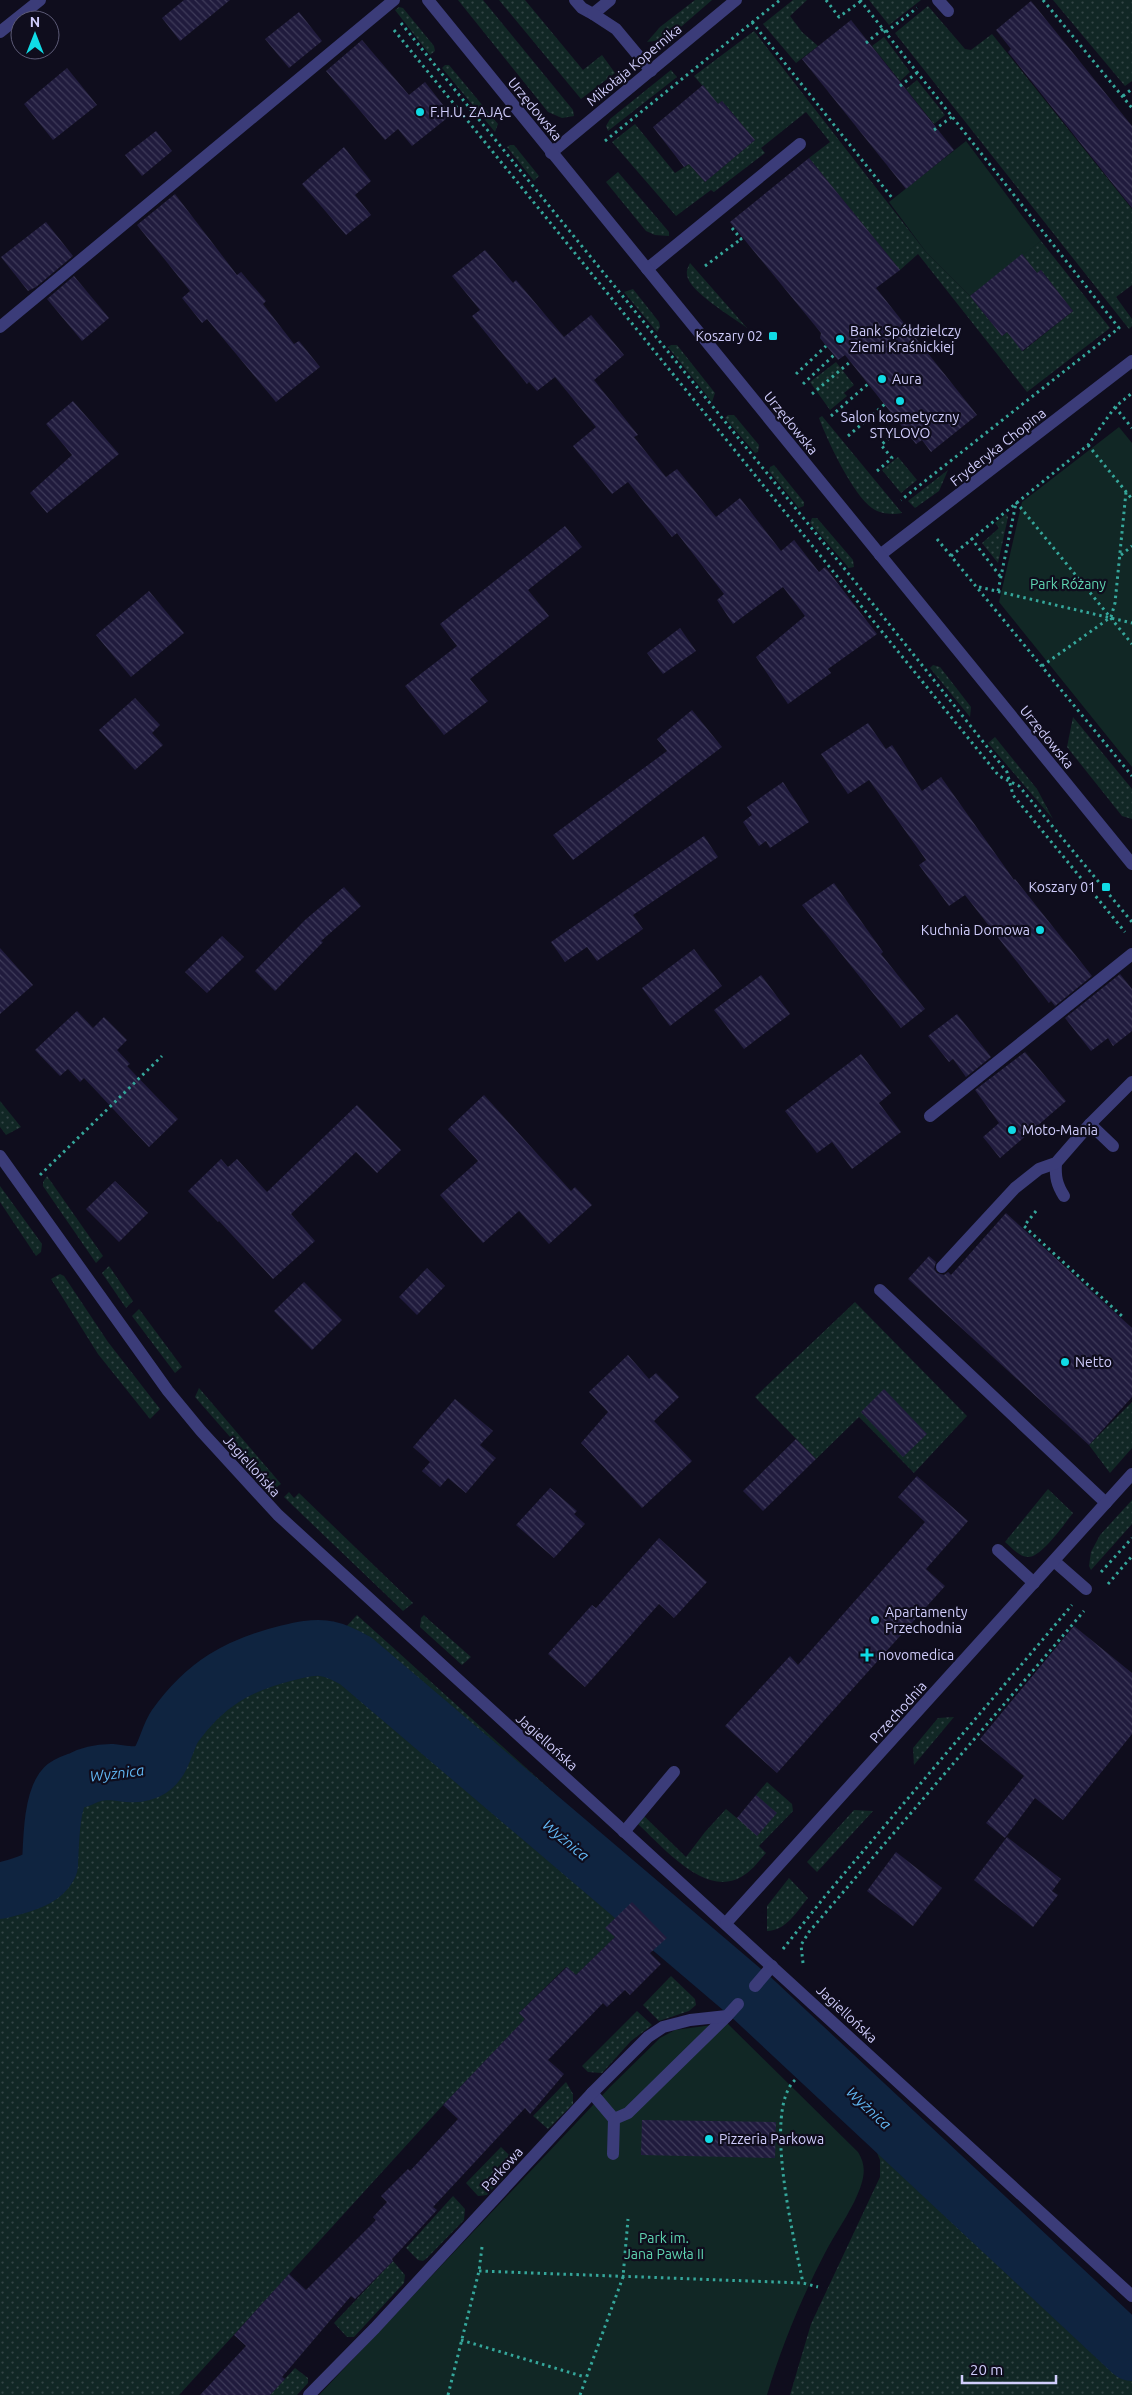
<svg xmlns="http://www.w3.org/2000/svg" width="1132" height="2395" font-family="Ubuntu,sans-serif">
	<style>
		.grass { fill: url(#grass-dots) }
		.park { fill: #112725 }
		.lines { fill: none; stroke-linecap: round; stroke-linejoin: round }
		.river { stroke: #0f2440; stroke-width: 56 }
		.building { fill: url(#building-back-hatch) }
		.path { stroke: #35a79b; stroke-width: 3; stroke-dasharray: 2.5 4; stroke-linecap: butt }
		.service { stroke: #3b3c79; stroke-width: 12 }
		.minor { stroke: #3b3c79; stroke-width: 12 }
		.tertiary { stroke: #3b3c79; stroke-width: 12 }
		.poi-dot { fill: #10dbe5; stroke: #0f0d1d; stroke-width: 2 }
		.labels { text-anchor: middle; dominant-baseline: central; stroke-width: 4.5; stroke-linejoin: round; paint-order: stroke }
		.street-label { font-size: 14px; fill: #d0cdfc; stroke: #0f0d1d }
		.poi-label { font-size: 14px; fill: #d0cdfc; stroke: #0f0d1d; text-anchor: start }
		.park-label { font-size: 14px; fill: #5fd6b2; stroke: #0f0d1d }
		.water-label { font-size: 15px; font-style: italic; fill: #62b8f4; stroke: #0f0d1d }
	</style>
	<defs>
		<pattern id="grass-dots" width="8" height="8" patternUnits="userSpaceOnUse" patternTransform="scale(1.25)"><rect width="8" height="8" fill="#112725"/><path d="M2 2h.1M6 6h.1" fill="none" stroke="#334546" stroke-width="1.8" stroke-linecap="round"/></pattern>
		<pattern id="building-back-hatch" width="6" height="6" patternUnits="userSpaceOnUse" patternTransform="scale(1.25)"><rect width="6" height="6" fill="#201b3d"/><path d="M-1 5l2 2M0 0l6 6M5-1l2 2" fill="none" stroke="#3f3b5a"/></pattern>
	</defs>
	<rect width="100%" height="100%" fill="#0f0d1d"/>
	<!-- grass -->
	<g class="grass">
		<polygon points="458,0 483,0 573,110 574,116 562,118 548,112"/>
		<polygon points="499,0 525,0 583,70 602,55 615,73 581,99"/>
		<polygon points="695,0 712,0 667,39 647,42 660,27"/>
		<polygon points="793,0 807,0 790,16 802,32 818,46 796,63 763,24"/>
		<polygon points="869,0 921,0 889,25"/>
		<polygon points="1053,0 1132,0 1132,81 1125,86"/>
		<polygon points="928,6 965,49 971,50 992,34 1132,209 1132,285 1116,297 1132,319 1132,326 1129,329 895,33"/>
		<polygon points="399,7 403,8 434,46 435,51 430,55 395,10"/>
		<polygon points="754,31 926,252 970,296 1002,336 1007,332 1023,351 1073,311 1041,270 1037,273 1022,254 1041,241 1110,328 1027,392 918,254 900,270 809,158 830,142 806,112 761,148 765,153 714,192 711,190 676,216 612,142 635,124 675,173 689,164 705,182 755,140 722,101 718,104 694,76"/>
		<polygon points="884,37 910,72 900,81 872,46"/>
		<polygon points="445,65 449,65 498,124 495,132 442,68"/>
		<polygon points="671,70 677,77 608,131 606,126 610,119"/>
		<polygon points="917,80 945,115 934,124 906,89"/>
		<polygon points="510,145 514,145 539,176 534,181 507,147"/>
		<polygon points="618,172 669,232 669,236 655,235 646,231 606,182"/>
		<path d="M690,263L747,328C733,317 689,292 687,275C686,271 688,267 690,263Z"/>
		<polygon points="633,289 659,322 660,327 657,332 624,292"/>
		<polygon points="671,345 677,345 715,393 712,402 668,347"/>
		<polygon points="836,362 854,385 844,393 847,396 830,410 810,382"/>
		<polygon points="728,415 734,415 759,445 758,452 755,453 725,418"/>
		<path d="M822,416L902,513C893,515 880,514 872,508C853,495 827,440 819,418Z"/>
		<polygon points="898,457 917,480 901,493 882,470"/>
		<polygon points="774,465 804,502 804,506 799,508 769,471 770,467"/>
		<polygon points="948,470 939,491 915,508 908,501"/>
		<polygon points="1006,514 1008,517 998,563 982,543 999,528 995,523"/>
		<polygon points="812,518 817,518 853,560 854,567 849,568 810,523"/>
		<polygon points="933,665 940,667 971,707 970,717 930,668"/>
		<polygon points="1073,717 1132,789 1132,819 1122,816 1067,747"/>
		<polygon points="995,737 1037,789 1053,819 988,743"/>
		<polygon points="0,1101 21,1127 6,1135 0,1127"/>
		<polygon points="47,1176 103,1256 96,1263 43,1186 43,1182"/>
		<polygon points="0,1186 42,1244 41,1252 36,1256 0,1202"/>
		<polygon points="109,1266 133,1301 126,1308 102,1273"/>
		<polygon points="60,1274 64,1276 108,1342 160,1409 150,1419 98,1354 51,1279"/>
		<polygon points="855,1302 967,1416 914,1473 859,1417 816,1459 755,1397"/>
		<polygon points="139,1309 182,1367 175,1373 132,1316"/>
		<polygon points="199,1388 281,1484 275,1488 195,1397"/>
		<polygon points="1132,1402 1132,1448 1110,1473 1089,1445"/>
		<path d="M1048,1489L1073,1513C1065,1523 1041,1558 1028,1557C1019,1557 1011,1547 1005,1542Z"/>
		<polygon points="289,1492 294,1498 299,1493 413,1603 403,1611 284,1497"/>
		<polygon points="1132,1500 1132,1524 1091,1570 1089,1566 1091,1552 1100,1535"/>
		<path d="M357,1615L711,1935L751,1972L752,1979L730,2002H720L681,1966L689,1958L632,1902L606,1928L615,1937L576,1975L566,1967L519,2013L525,2019L443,2105L179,2395H0V1891C17,1886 42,1882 50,1865C51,1847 51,1800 64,1787C68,1784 76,1781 81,1779C93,1773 105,1771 118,1773C127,1774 143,1776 151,1770C164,1758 166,1741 175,1727C208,1674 266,1651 326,1648Z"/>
		<polygon points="424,1615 428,1619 471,1657 462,1665 420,1627 421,1618"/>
		<polygon points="954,1717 914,1765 913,1748 938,1718"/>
		<path d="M767,1782L792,1804L793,1811L759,1846L766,1853C758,1862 752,1871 741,1877C705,1898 662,1846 638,1824L644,1816L686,1857L705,1832L726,1809L757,1835L756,1795Z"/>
		<polygon points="854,1810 873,1811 817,1872 807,1862"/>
		<path d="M789,1878L808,1898C797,1911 786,1931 767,1931V1906Z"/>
		<polygon points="671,1976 695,1999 696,2005 689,2011 659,2021 643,2005"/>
		<polygon points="762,1989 770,1990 1132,2322 1132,2351 753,1998"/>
		<polygon points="752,1998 1132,2353 1132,2395 790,2395 811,2324 880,2177 880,2160 876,2150 740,2020 740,2010"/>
		<polygon points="637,2011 652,2025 631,2041 602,2073 588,2072 582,2066"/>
		<polygon points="566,2082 573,2094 573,2104 548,2129 533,2116"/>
		<path d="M501,2147L509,2155L512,2152C519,2169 497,2183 487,2195L478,2196L466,2183Z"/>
		<polygon points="453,2196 465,2209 464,2220 427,2258 423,2261 418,2260 406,2248"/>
		<polygon points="393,2261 405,2275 404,2283 354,2337 347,2337 334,2323"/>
		<polygon points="295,2368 308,2378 308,2383 297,2395 270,2395"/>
	</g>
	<!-- park -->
	<g class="park">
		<polygon points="966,141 1041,241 970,296 926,252 889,202"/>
		<polygon points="1119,427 1132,443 1132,767 999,602 1022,502"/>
		<path d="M727,2023L858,2152C863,2160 865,2168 863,2178C858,2202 837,2230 825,2253C801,2299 782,2345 767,2395H319L610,2087L660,2038L675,2030Z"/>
	</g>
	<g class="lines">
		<!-- river -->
		<path class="river" d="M0,1891C17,1886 42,1882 50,1865C51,1847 51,1800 64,1787C68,1783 76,1781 81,1779C90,1774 101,1772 111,1772C123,1773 137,1777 148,1771C164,1764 166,1739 175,1726C205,1684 238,1665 287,1653C299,1650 316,1646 328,1649C338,1651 347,1656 356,1661L752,1998L1132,2353"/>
	</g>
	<!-- building -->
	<g class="building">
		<polygon points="184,0 230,0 180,41 162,18"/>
		<polygon points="1031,1 1132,126 1132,208 1008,52 1011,49 996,30"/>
		<polygon points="299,12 322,41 289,68 265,39"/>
		<polygon points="851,20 954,150 906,189 802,59"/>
		<polygon points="362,40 409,95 425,82 451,115 412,146 398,129 385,140 326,71"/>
		<polygon points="67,68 97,105 53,140 24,104"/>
		<polygon points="703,85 718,104 722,101 755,140 705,182 689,164 684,167 653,127"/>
		<polygon points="156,131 172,151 142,176 125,155"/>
		<polygon points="344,147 371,181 355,195 371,215 346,235 302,184"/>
		<polygon points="809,158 900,270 876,288 977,415 931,452 922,440 916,444 845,355 838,360 820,338 821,333 730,222"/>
		<polygon points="175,194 237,275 241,272 266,301 263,304 294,344 299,341 320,367 276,402 207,319 202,323 182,298 190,291 137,225"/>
		<polygon points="46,222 73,256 36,287 28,291 1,257"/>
		<polygon points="485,250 513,283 516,280 564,337 591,315 624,355 594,380 638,435 634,437 666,477 677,469 716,517 740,498 781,551 794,540 819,572 825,567 877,634 828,669 831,673 788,704 756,657 805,616 783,587 733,624 717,600 724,594 677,533 672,537 628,482 612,494 573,446 596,427 555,377 537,391 529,382 527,384 472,316 480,310 452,276"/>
		<polygon points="1022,254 1037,273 1041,270 1073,311 1022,351 1007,332 1002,336 970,296"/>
		<polygon points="74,276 109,318 82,341 47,299"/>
		<polygon points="73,401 119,454 47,513 30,493 72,455 46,424"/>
		<polygon points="565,526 582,547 528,590 549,616 470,679 488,701 444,735 405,686 457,646 440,624"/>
		<polygon points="149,591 184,633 131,677 96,635"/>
		<polygon points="680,628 696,651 663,674 647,653"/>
		<polygon points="135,698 160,725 152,733 163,745 135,770 99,730"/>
		<polygon points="692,710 722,747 573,860 553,835 667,751 657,739"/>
		<polygon points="868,723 886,749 892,745 922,791 941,777 1014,880 1015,879 1092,976 1055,1006 1051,1001 1049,1003 965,895 949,906 919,865 926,860 869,780 848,794 821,754"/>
		<polygon points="783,782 809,822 770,848 766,841 759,846 743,822 752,815 747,807"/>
		<polygon points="704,836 718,857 633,915 643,929 597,961 587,947 565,962 551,942"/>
		<polygon points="834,883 883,952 881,954 925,1009 901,1028 802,905"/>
		<polygon points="344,887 361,906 321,941 323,942 275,991 255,971 305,920"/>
		<polygon points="222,936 244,957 207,993 185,972"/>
		<polygon points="0,948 33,985 0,1014"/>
		<polygon points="694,949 722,986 670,1026 642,988"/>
		<polygon points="1120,974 1132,989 1132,1031 1113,1046 1108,1038 1091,1051 1065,1018"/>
		<polygon points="761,975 790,1014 744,1049 714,1010"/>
		<polygon points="77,1011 93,1028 104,1017 127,1040 117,1050 130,1064 127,1066 178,1119 149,1147 84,1078 80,1082 68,1069 60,1076 35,1050"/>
		<polygon points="957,1014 991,1057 966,1077 953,1059 949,1062 928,1036"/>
		<polygon points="1025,1052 1066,1101 1000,1158 983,1137 999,1123 975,1090"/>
		<polygon points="861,1054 891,1093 879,1103 901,1132 852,1169 832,1142 817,1153 785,1111"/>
		<polygon points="484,1095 571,1191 575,1187 592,1205 549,1244 519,1211 483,1243 440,1195 478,1161 448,1129"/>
		<polygon points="357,1105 401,1150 377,1173 356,1152 291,1214 315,1241 273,1279 219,1221 218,1222 188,1191 221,1159 228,1167 237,1159 267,1192"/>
		<polygon points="115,1181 148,1213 119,1242 86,1209"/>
		<polygon points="1006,1213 1132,1328 1132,1397 1089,1445 908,1279 929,1256 936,1262 934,1269 937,1273 944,1275 948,1272 951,1275"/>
		<polygon points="427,1268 445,1286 417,1315 399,1297"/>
		<polygon points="304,1282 342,1320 312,1350 274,1311"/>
		<polygon points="628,1355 649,1379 656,1373 679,1397 654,1421 692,1461 642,1508 581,1443 608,1412 589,1392"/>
		<polygon points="884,1389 927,1434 903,1457 861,1412"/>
		<polygon points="455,1399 493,1431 480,1445 496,1458 466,1493 448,1478 440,1487 422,1471 430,1462 413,1447"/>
		<polygon points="796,1439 816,1459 763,1511 743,1491"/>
		<polygon points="917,1476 968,1521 926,1569 945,1586 777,1773 725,1726 790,1656 798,1665 925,1522 898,1497"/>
		<polygon points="550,1488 577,1511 574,1514 585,1524 554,1558 516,1525"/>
		<polygon points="659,1538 707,1582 674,1618 659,1604 585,1687 548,1654 592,1605 596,1608"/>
		<polygon points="1074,1626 1132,1673 1132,1734 1063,1820 1035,1798 1005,1838 986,1823 1024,1776 980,1739"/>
		<polygon points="756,1795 777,1813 757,1836 737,1818"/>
		<polygon points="1007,1837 1061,1879 1052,1891 1058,1895 1033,1927 974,1880"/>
		<polygon points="896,1852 942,1888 913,1926 867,1891"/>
		<polygon points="632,1902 667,1938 650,1953 661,1964 630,1995 625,1990 607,2007 603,2003 548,2060 564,2074 548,2093 530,2114 525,2108 433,2207 437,2210 392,2259 393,2261 355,2299 351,2296 282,2377 285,2379 270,2395 200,2395 246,2346 234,2335 289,2274 306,2290 376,2220 373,2217 387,2202 381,2196 408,2169 410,2171 458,2119 443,2105 525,2019 519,2013 567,1967 576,1975 615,1937 605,1928"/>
		<polygon points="642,2120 776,2122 775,2158 641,2155"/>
	</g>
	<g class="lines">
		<!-- path -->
		<g class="path">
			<polyline points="826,0 839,17 861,1"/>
			<polyline points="860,0 1119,328 901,500"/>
			<polyline points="1043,0 1132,108"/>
			<polyline points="752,22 893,199"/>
			<path d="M401,23C602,273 808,520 1007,772L1013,795L1125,932"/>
			<polyline points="394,30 999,776 1019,786 1132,922"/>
			<polyline points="886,32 917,8"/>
			<polyline points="866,43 883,29"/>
			<polyline points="900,86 918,72"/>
			<polyline points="1123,96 1132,89"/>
			<polyline points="934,130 953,116"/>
			<polyline points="605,141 780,0"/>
			<polyline points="732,228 741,239 743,237"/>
			<polyline points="705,266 741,239"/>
			<polyline points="796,374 826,346"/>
			<polyline points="803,384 834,355"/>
			<polyline points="812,394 850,362"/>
			<polyline points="1115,407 1132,428"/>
			<polyline points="831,416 868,384"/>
			<polyline points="848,436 885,404"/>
			<polyline points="1088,445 1132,499"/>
			<polyline points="877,471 892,458 881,445 896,432"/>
			<polyline points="1016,502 1132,644"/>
			<polyline points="971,538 1000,576"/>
			<polyline points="937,539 1132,776"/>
			<polyline points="1121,555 1132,546"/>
			<polyline points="951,556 1088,445 1115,407 1132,393"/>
			<polyline points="979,587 1132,623"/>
			<polyline points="998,591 1016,503"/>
			<polyline points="1042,666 1111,617 1115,603 1126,492"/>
			<polyline points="40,1175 162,1056"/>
			<polyline points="1036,1211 1024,1226 1123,1317"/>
			<polyline points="1101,1572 1132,1538"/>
			<polyline points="1108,1584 1132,1556"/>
			<polyline points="783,1949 826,1895 1072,1605"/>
			<polyline points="803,1963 801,1945 809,1932 1084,1611"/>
			<path d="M795,2080C762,2111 795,2242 803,2283"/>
			<polyline points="479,2271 803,2283 818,2287"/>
			<polyline points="461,2340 585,2377"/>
			<polyline points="448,2395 479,2271 482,2247"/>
			<polyline points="580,2395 623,2277 628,2219"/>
		</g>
		<!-- service -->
		<g class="service">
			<polyline points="575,0 582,8 593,14 610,0"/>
			<polyline points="938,0 948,11"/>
			<polyline points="593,14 616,29 651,71"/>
			<polyline points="0,32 40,0"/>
			<polyline points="647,269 800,144"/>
			<polyline points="0,327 394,0"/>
			<polyline points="930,1116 1132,954"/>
			<polyline points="1090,1124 1113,1146"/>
			<path d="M1056,1163C1055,1177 1057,1185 1064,1196"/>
			<polyline points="942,1267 1015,1188 1039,1169 1056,1163 1090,1124 1132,1082"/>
			<polyline points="880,1290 1106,1503"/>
			<polyline points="998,1550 1034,1583"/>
			<polyline points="1054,1561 1086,1589"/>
			<polyline points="624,1832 674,1772"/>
			<polyline points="592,2093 614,2119"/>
			<polyline points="613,2154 614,2119 628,2113 727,2016"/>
		</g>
		<!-- minor -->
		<g class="minor">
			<polyline points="551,153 736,0"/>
			<polyline points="880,555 1132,361"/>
			<polyline points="0,1156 168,1391 201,1431 278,1515 1132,2296"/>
			<polyline points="726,1923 1132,1474"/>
			<polyline points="755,1986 772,1966"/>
			<polyline points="309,2395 375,2328 592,2093 648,2037 663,2027 690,2020 727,2016 738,2004"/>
		</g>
		<!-- tertiary -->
		<polyline class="tertiary" points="428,0 1132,864"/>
	</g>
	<!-- markers -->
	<g class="poi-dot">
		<circle cx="420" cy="112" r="5"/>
		<rect x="768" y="331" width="10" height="10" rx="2.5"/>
		<circle cx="840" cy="339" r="5"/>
		<circle cx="882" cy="379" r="5"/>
		<circle cx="900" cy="401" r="5"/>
		<rect x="1101" y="882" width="10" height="10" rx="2.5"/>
		<circle cx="1040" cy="930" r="5"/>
		<circle cx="1012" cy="1130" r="5"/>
		<circle cx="1065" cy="1362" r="5"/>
		<circle cx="875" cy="1620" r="5"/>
		<path d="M864.5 1647.5h5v5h5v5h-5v5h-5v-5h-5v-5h5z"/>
		<circle cx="709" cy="2139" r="5"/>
	</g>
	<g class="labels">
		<!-- street labels -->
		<g class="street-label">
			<text transform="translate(634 65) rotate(-40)">Mikołaja Kopernika</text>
			<text transform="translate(535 109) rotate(51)">Urzędowska</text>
			<text transform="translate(791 423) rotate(51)">Urzędowska</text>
			<text transform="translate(998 447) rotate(-38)">Fryderyka Chopina</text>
			<text transform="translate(1047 737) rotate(51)">Urzędowska</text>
			<text transform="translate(252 1466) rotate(48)">Jagiellońska</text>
			<text transform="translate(898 1712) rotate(-48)">Przechodnia</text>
			<text transform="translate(547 1742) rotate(42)">Jagiellońska</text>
			<text transform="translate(847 2014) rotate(43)">Jagiellońska</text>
			<text transform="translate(502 2169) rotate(-48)">Parkowa</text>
		</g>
		<!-- poi labels -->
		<g class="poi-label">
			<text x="430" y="112">F.H.U. ZAJĄC</text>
			<text x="850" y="331">Bank Spółdzielczy<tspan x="850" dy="16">Ziemi Kraśnickiej</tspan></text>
			<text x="763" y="336" text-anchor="end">Koszary 02</text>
			<text x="892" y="379">Aura</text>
			<text x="900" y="417" text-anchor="middle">Salon kosmetyczny<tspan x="900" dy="16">STYLOVO</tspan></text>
			<text x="1096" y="887" text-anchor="end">Koszary 01</text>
			<text x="1030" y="930" text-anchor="end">Kuchnia Domowa</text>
			<text x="1022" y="1130">Moto-Mania</text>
			<text x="1075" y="1362">Netto</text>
			<text x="885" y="1612">Apartamenty<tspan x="885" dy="16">Przechodnia</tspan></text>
			<text x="878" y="1655">novomedica</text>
			<text x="719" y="2139">Pizzeria Parkowa</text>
		</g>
		<!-- park labels -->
		<g class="park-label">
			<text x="1068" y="584">Park Różany</text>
			<text x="664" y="2238">Park im.<tspan x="664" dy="16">Jana Pawła II</tspan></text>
		</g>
		<!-- water labels -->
		<g class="water-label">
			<text transform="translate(117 1773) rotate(-7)">Wyżnica</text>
			<text transform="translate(566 1840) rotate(40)">Wyżnica</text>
			<text transform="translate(869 2108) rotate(43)">Wyżnica</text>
		</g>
	</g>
	<!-- north arrow -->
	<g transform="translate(35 35)"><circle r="24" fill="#0f0d1d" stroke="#5c5a76"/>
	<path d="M0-4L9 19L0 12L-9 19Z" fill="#10dbe5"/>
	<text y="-8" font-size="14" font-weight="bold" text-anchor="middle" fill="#d0cdfc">N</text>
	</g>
	<!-- scale -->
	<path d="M962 2375v8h94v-8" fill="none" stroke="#d0cdfc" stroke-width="2.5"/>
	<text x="970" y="2375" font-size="15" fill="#d0cdfc" stroke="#0f0d1d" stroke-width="4" paint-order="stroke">20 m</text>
</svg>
